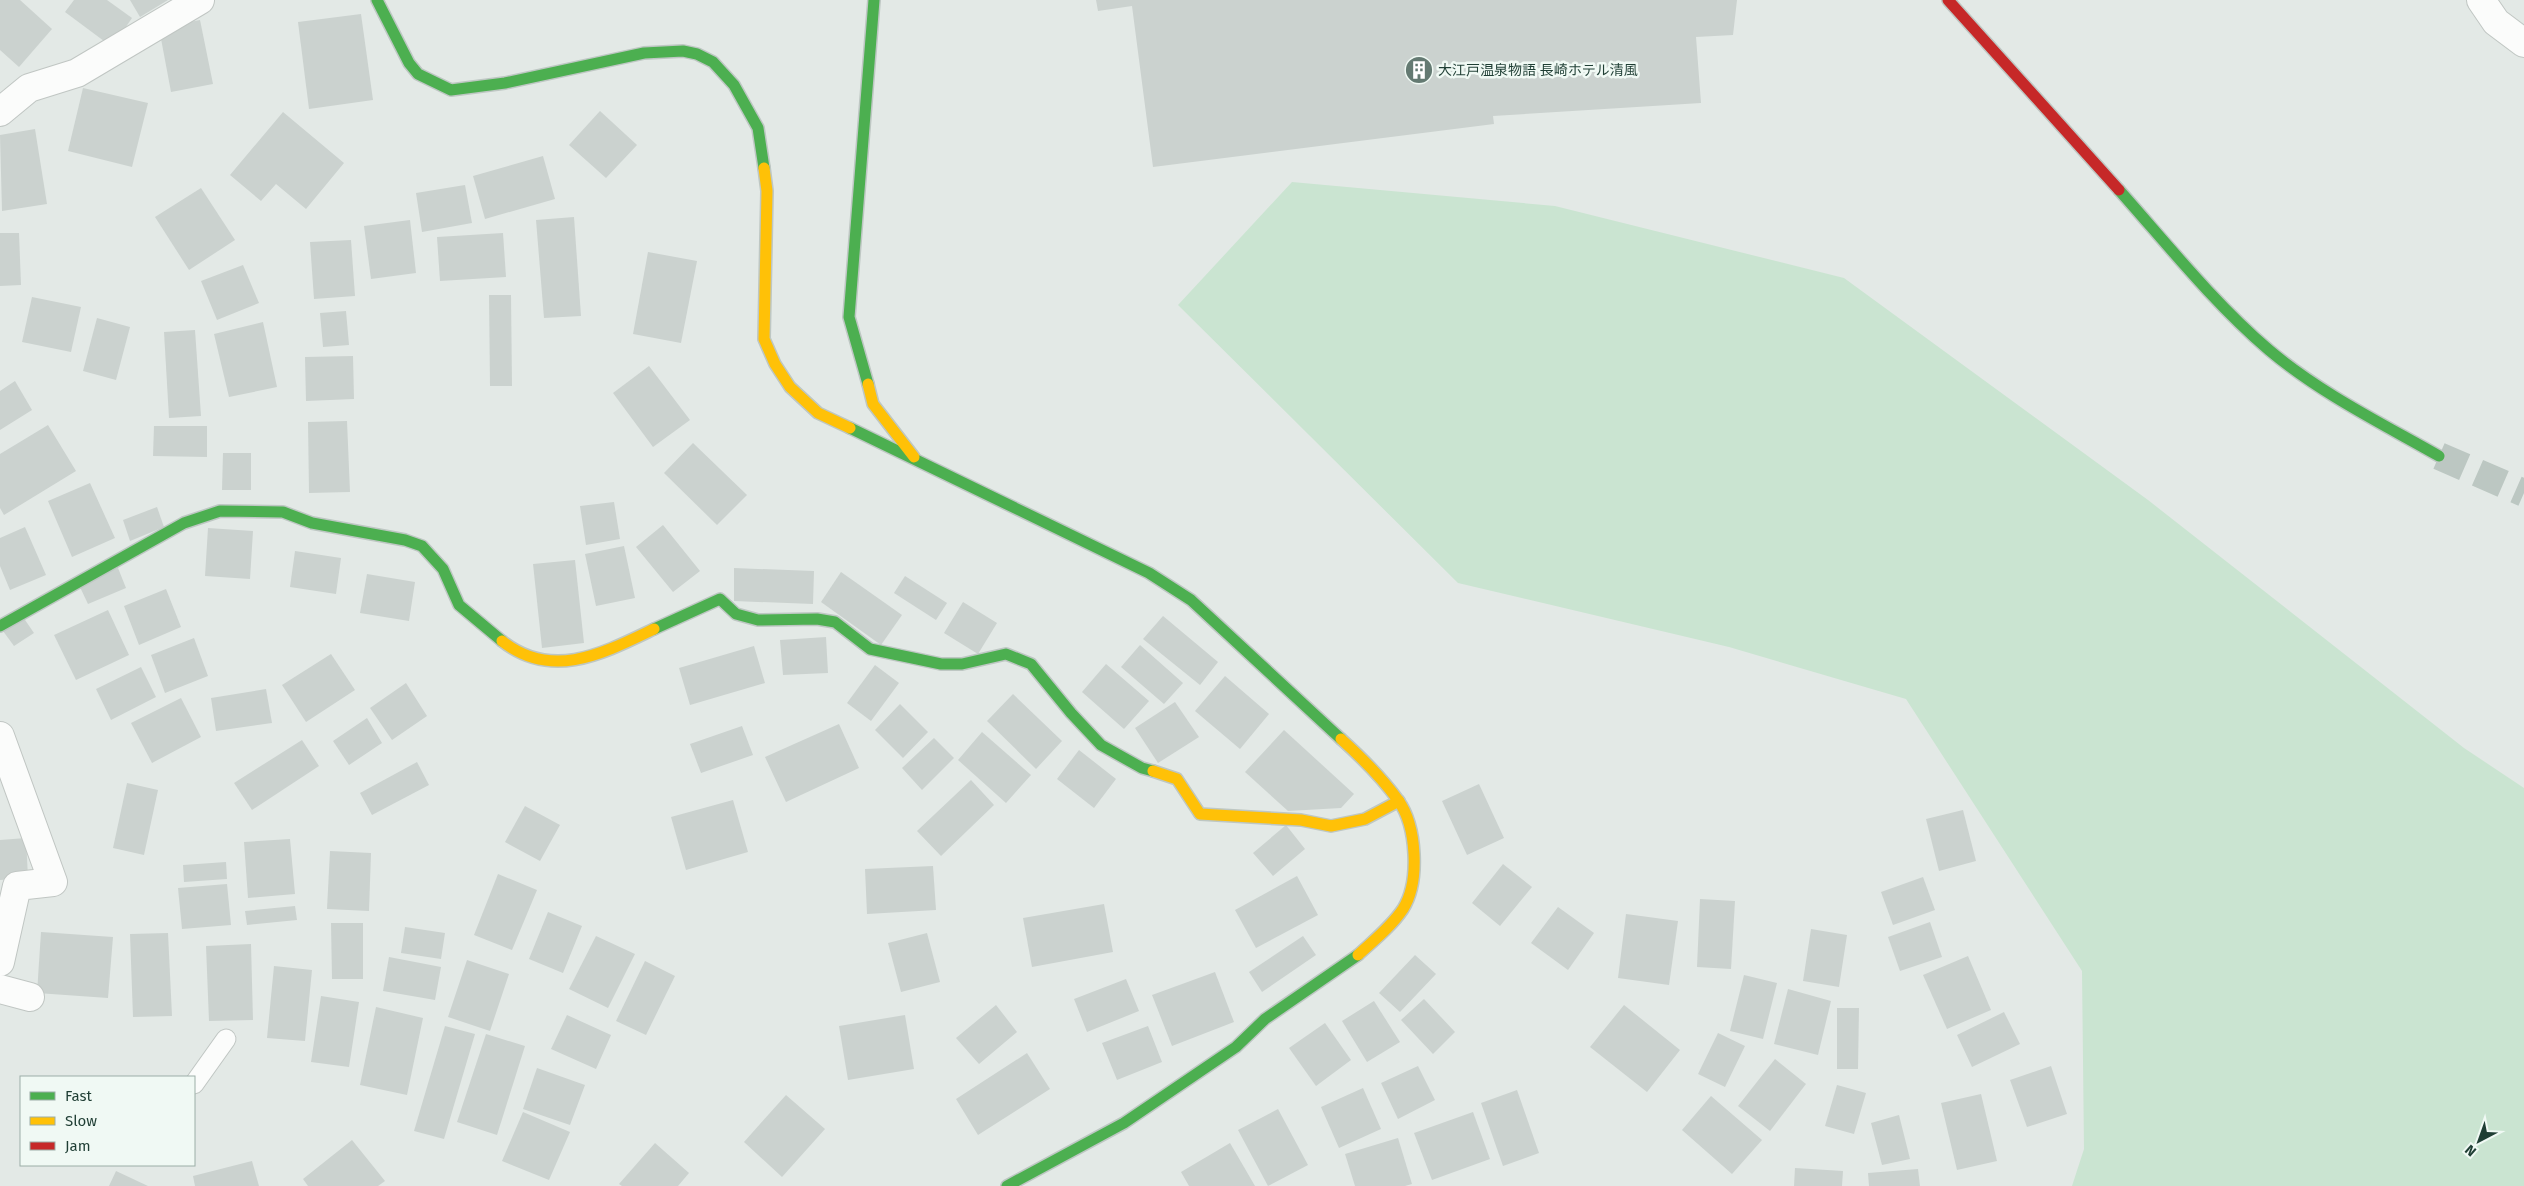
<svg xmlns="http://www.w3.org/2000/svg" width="2524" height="1186" font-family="'Fira Sans','Noto Sans JP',sans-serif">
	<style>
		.green { fill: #cae4d1 }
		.building { fill: #cbd2cf }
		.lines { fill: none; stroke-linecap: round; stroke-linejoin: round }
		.secondary-tunnel { stroke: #bcc7c2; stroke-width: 28; stroke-dasharray: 28 14; stroke-linecap: butt }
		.lane-casing { stroke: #c0c6c3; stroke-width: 21 }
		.street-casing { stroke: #c0c6c3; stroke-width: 30 }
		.fast-casing { stroke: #bec7c3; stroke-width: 14 }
		.slow-casing { stroke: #bec7c3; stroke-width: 14 }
		.jam-casing { stroke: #bec7c3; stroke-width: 14 }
		.lane { stroke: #fbfcfb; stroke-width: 19 }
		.street { stroke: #fbfcfb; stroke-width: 28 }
		.fast { stroke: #4caf50; stroke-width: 11 }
		.slow { stroke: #ffc107; stroke-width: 11 }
		.jam { stroke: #c62828; stroke-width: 11 }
		.labels { text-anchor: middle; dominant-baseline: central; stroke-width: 5; stroke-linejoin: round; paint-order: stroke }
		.poi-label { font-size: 14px; fill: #1f3e34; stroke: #f0f9f4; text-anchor: start }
	</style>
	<rect width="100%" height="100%" fill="#e3e9e6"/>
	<!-- green -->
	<polygon class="green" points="1292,182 1555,206 1844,278 2148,500 2464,748 2524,788 2524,1186 2072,1186 2084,1149 2082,971 1906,699 1729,647 1458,583 1178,305"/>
	<!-- building -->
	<g class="building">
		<polygon points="0,0 20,0 52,29 19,67 0,50"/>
		<polygon points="74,0 107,0 132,18 112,47 65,12"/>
		<polygon points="130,0 168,0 140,17"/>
		<polygon points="1096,0 1737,0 1733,35 1696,37 1701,103 1493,116 1494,124 1153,167 1132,6 1098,11"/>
		<polygon points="361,14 373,100 309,109 298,22"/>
		<polygon points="200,20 213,84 171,92 159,28"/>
		<polygon points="83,88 148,103 132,167 68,151"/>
		<polygon points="600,111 637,145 606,178 569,145"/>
		<polygon points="283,112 344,163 306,209 276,184 261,201 230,175"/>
		<polygon points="35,129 47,204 2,211 0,135"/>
		<polygon points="543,156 555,199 485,219 473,176"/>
		<polygon points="465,185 472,223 422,232 416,193"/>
		<polygon points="201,188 235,240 189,270 155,217"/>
		<polygon points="574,217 581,316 544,318 536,220"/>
		<polygon points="410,220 416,273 371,279 364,226"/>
		<polygon points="0,233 19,233 21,285 0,286"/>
		<polygon points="503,233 506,277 440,281 437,237"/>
		<polygon points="351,240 355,296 314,299 310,242"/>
		<polygon points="648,252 697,261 681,343 633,334"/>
		<polygon points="243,265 259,303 217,320 201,281"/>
		<polygon points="489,295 511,295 512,386 490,386"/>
		<polygon points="32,297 81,307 71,352 22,342"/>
		<polygon points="346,311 349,345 323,347 320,313"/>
		<polygon points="97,318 130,327 116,380 83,371"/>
		<polygon points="263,322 277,387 229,397 214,334"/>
		<polygon points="195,330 201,416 169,418 164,332"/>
		<polygon points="353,356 354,399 306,401 305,357"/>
		<polygon points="649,366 690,420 653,447 613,393"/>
		<polygon points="15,381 32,410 0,430 0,391"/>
		<polygon points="347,421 350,492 309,493 308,422"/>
		<polygon points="48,425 76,471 4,515 0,508 0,454"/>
		<polygon points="154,426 207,426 207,457 153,456"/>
		<polygon points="693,443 747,495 717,525 664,473"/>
		<polygon points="223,453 251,453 251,490 222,490"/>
		<polygon points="90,483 115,538 72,557 48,501"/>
		<polygon points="614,502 620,539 586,545 580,506"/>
		<polygon points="157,507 164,527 130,541 123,520"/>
		<polygon points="663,525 700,571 673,592 636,547"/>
		<polygon points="25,527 46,575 10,590 0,566 0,538"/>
		<polygon points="208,528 253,531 250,579 205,576"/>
		<polygon points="624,546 635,598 596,606 585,554"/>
		<polygon points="295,551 341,558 336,594 290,587"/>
		<polygon points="575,560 584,643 542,648 533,564"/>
		<polygon points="118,568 126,588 88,604 79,585"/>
		<polygon points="734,568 814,571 813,604 734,601"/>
		<polygon points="841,572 902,615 881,645 821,602"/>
		<polygon points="367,574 415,582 409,621 360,613"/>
		<polygon points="905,576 947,603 936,620 894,593"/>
		<polygon points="166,589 181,627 139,645 124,606"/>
		<polygon points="963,602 997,623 978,654 944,633"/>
		<polygon points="108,610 129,655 76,680 54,635"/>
		<polygon points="1163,616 1218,662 1200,685 1143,639"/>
		<polygon points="23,617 34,633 14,646 3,631"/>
		<polygon points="826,637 828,673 783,675 780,640"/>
		<polygon points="194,638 208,676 165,693 151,655"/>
		<polygon points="1140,645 1183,683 1164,704 1121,667"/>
		<polygon points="754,646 765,683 690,705 679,668"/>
		<polygon points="331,654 355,690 306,722 282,685"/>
		<polygon points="1106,664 1149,701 1124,729 1082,692"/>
		<polygon points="875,665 899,683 871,721 847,703"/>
		<polygon points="141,667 156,697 111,720 96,689"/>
		<polygon points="1225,676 1269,714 1240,749 1195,711"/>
		<polygon points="406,683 427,716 392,740 370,708"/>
		<polygon points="266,689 272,723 216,731 211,698"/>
		<polygon points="1013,694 1062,741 1036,769 987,721"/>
		<polygon points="181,698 201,737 152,763 131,723"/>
		<polygon points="1175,702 1199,737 1158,763 1135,728"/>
		<polygon points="900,704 928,732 903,758 875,730"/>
		<polygon points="367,718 382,743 349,765 333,741"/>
		<polygon points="839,724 859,768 786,802 765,757"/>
		<polygon points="742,726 753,755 701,773 690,744"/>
		<polygon points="1284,730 1354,794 1341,808 1288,811 1245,772"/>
		<polygon points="982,732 1031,775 1006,803 958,760"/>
		<polygon points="934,738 954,758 922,790 902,768"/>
		<polygon points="302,740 319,766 252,810 234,783"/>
		<polygon points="1079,750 1116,779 1094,808 1057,779"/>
		<polygon points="417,762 429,785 372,815 360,793"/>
		<polygon points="971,780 994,805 941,856 917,831"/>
		<polygon points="127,783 158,790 144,855 113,848"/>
		<polygon points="1479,784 1504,838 1467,855 1442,801"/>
		<polygon points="733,800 748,852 686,870 671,817"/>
		<polygon points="525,806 560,825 540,861 505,842"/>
		<polygon points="1963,810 1976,861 1939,871 1926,819"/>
		<polygon points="1286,825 1305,849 1273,876 1253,853"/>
		<polygon points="26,838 28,878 0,880 0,840"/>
		<polygon points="290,839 295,894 248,898 244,842"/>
		<polygon points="330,851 371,853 369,911 327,909"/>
		<polygon points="226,862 227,879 184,882 183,865"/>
		<polygon points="1503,864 1532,887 1500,926 1472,903"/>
		<polygon points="933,866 936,910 867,914 865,869"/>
		<polygon points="498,874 537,890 512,950 474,935"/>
		<polygon points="1297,876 1318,915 1256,948 1235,910"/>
		<polygon points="1923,877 1935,910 1893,925 1881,892"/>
		<polygon points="227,884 231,925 182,929 178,888"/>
		<polygon points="1700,899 1735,901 1731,969 1697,967"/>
		<polygon points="1104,904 1113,952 1032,967 1023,918"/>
		<polygon points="295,906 297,920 247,925 245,911"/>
		<polygon points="1558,907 1594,933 1568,970 1531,943"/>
		<polygon points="548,912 582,926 563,973 529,959"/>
		<polygon points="1626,914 1678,921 1669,985 1618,978"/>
		<polygon points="1930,922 1942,957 1900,971 1888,937"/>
		<polygon points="331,923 363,923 363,979 332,979"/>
		<polygon points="405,927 445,933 441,959 401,953"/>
		<polygon points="1811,929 1847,935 1839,987 1803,981"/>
		<polygon points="41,932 113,937 108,998 37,993"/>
		<polygon points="168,933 172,1016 133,1017 130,934"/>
		<polygon points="927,933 940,982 901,992 888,943"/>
		<polygon points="596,936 635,954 608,1008 569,989"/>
		<polygon points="1303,936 1316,955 1262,992 1249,972"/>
		<polygon points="251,944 253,1020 209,1021 206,946"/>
		<polygon points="1415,955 1436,974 1400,1012 1379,993"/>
		<polygon points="1968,956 1991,1010 1947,1029 1923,975"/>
		<polygon points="389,957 441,967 435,1000 383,991"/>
		<polygon points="467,960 509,974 490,1031 448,1017"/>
		<polygon points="645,961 675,976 646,1035 616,1021"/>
		<polygon points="274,966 312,970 305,1041 267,1038"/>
		<polygon points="1215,972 1234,1022 1172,1046 1152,995"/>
		<polygon points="1744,975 1777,983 1763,1039 1730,1031"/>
		<polygon points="1126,979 1139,1011 1087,1032 1074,999"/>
		<polygon points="1788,989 1831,1001 1818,1055 1774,1044"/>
		<polygon points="321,996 359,1002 349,1067 311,1062"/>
		<polygon points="1424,999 1455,1032 1433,1054 1401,1020"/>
		<polygon points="1374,1001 1400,1042 1367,1062 1342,1021"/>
		<polygon points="996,1005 1017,1032 979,1064 956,1038"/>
		<polygon points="1624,1005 1680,1050 1647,1092 1590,1047"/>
		<polygon points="376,1007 423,1018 407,1095 360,1085"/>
		<polygon points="1837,1008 1859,1008 1858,1069 1837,1069"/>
		<polygon points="2004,1012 2020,1044 1972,1067 1957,1035"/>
		<polygon points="567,1015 611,1035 596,1069 551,1049"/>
		<polygon points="905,1015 914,1069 848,1080 839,1026"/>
		<polygon points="1325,1023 1351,1060 1316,1086 1289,1048"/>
		<polygon points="445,1026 475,1034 444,1139 414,1131"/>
		<polygon points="1148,1026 1162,1062 1117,1080 1102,1043"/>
		<polygon points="1718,1033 1745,1046 1725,1087 1698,1074"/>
		<polygon points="486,1034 525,1046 497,1135 457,1122"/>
		<polygon points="1027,1053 1050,1089 978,1135 956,1099"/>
		<polygon points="1775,1059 1806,1084 1770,1131 1738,1106"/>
		<polygon points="1418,1066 1435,1100 1398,1119 1381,1083"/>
		<polygon points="2051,1066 2067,1114 2027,1127 2010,1080"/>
		<polygon points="537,1068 585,1085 570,1125 523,1109"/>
		<polygon points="1837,1085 1866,1093 1854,1134 1825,1126"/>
		<polygon points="1363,1088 1381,1129 1339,1148 1321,1107"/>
		<polygon points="1517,1090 1539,1153 1503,1166 1481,1103"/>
		<polygon points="1981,1094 1997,1161 1957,1170 1941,1103"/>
		<polygon points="786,1095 825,1129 782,1177 744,1142"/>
		<polygon points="1711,1096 1762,1140 1732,1174 1682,1130"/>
		<polygon points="1278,1109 1308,1165 1268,1186 1238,1130"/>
		<polygon points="523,1112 570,1132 549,1180 502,1161"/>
		<polygon points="1473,1112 1490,1159 1432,1180 1414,1133"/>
		<polygon points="1899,1115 1910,1159 1882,1165 1871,1123"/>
		<polygon points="1398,1138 1412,1184 1405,1186 1355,1186 1345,1154"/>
		<polygon points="352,1140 385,1181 378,1186 308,1186 303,1179"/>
		<polygon points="655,1143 689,1173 678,1186 622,1186 619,1184"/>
		<polygon points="1230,1143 1255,1186 1189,1186 1181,1172"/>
		<polygon points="252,1161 259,1186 195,1186 193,1176"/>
		<polygon points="1795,1168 1843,1171 1842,1186 1794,1186"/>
		<polygon points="1918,1169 1920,1186 1869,1186 1868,1173"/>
		<polygon points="116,1171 148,1186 109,1186"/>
	</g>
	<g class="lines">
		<!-- secondary-tunnel -->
		<polyline class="secondary-tunnel" points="2439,456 2524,493"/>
		<defs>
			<polyline id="lane" points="194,1084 226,1039"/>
			<g id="street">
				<polyline points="2481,0 2496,22 2524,43"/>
				<polyline points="0,112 29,88 77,73 200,0"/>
				<polyline points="0,736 53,882 17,886 0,962"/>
				<polyline points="0,989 30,997"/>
			</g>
			<g id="fast">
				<polyline points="377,0 409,63 418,74 451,90 505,83 644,53 683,51 697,54 713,62 734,85 758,128 764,168"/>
				<path d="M2119,190C2167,244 2214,303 2269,350C2320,393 2381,423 2439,456"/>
				<polyline points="868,384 849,317 874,0"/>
				<polyline points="850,428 1149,573 1191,600 1341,739"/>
				<polyline points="0,626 184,523 220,511 283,512 312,523 405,540 422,546 443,569 459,605 502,641"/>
				<polyline points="654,629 720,599 736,614 758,620 817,619 835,622 870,649 941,664 962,664 1006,654 1031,664 1071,713 1101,745 1142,768 1153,771"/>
				<polyline points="1007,1186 1124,1123 1236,1047 1265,1019 1358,955"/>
			</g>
			<g id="slow">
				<polyline points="764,168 767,191 764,339 775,364 790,387 818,413 850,428"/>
				<polyline points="868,384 873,404 914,457"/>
				<path d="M502,641C552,681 604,653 654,629"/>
				<path d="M1341,739C1361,757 1382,778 1398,800C1417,826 1420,882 1403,909C1391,927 1373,941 1358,955"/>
				<polyline points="1153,771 1177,779 1200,814 1301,820 1331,826 1365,819 1399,801"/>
			</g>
			<polyline id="jam" points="1948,0 2119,190"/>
		</defs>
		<!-- lane casing -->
		<use href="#lane" class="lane-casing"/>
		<!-- street casing -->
		<use href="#street" class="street-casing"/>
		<!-- fast casing -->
		<use href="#fast" class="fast-casing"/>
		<!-- slow casing -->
		<use href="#slow" class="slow-casing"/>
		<!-- jam casing -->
		<use href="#jam" class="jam-casing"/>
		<!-- lane -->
		<use href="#lane" class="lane"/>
		<!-- street -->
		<use href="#street" class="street"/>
		<!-- fast -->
		<use href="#fast" class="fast"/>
		<!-- slow -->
		<use href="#slow" class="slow"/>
		<!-- jam -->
		<use href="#jam" class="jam"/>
	</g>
	<!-- icons -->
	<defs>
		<symbol id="building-disc" viewBox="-11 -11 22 22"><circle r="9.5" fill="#647a72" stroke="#f0f9f4"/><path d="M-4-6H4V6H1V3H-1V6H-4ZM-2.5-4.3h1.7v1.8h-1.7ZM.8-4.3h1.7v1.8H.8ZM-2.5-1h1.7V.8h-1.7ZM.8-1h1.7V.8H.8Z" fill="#fff"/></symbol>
	</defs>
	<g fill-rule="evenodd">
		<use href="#building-disc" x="1403" y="54" width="32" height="32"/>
	</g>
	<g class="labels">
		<!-- poi labels -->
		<g class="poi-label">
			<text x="1438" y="70">大江戸温泉物語 長崎ホテル清風</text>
		</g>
	</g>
	<!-- legend -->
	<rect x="20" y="1076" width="175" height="90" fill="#f0f9f4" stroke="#9caea7"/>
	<rect x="30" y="1092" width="25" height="8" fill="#4caf50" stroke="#9caea7"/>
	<text x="65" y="1101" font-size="15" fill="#1f3e34">Fast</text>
	<rect x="30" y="1117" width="25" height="8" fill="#ffc107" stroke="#9caea7"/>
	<text x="65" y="1126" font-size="15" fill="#1f3e34">Slow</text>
	<rect x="30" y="1142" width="25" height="8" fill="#c62828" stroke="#9caea7"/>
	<text x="65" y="1151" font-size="15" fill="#1f3e34">Jam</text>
	<!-- north arrow -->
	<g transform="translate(2479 1141) rotate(221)" stroke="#f0f9f4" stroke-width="4" paint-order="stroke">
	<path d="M0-4L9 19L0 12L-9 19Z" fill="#1f3e34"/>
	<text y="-8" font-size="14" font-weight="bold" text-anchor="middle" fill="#1f3e34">N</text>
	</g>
</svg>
